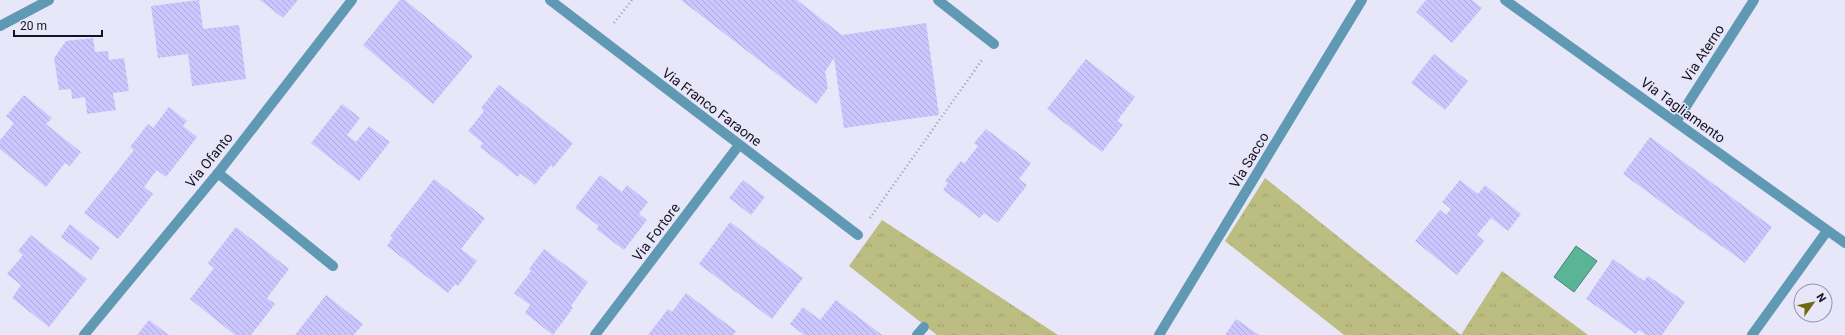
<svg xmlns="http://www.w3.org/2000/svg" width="1845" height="335" font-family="Roboto,sans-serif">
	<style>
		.grass { fill: url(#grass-tufts) }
		.water { fill: #5ab597; stroke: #458474 }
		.building { fill: url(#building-back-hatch) }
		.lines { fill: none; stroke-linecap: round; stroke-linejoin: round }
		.path { stroke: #9f9daf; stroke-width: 2.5; stroke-dasharray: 1 3; stroke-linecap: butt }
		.minor { stroke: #6099b3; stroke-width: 10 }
		.labels { text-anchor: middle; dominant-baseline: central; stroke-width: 3; stroke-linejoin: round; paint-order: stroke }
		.street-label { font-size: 14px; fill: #151323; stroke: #e8e6f9 }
	</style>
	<defs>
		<pattern id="grass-tufts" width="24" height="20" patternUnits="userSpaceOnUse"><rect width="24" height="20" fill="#bcbe81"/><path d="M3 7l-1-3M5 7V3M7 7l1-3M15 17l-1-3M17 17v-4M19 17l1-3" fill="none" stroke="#a1a26f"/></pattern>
		<pattern id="building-back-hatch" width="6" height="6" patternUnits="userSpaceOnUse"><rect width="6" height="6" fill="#ccc6ff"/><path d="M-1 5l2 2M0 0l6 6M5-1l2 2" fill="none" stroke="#aea9da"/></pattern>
	</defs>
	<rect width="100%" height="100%" fill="#e8e6f9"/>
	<!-- grass -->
	<g class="grass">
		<polygon points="1265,178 1461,335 1502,271 1588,335 1344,335 1225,241"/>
		<polygon points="882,220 1058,335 937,335 849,266"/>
	</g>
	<!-- water -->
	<polygon class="water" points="1576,246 1597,261 1574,292 1554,277"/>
	<!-- building -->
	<g class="building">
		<polygon points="199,0 203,29 239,25 246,79 192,86 188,54 158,58 151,6"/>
		<polygon points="260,0 298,0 283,18"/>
		<polygon points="400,0 405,0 473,56 433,104 363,45"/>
		<polygon points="681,0 797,0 842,35 926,23 939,115 844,128 834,58 825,72 828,88 816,104"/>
		<polygon points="1426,0 1472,0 1482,8 1452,43 1416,12"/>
		<polygon points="93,38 95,52 108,51 109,60 124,58 129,91 113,93 116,110 87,114 85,97 72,99 71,89 59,90 54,58 66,41"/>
		<polygon points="1434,54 1468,81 1445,110 1411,83"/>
		<polygon points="1086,59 1135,97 1117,121 1123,125 1102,152 1047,109"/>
		<polygon points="499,85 573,143 553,168 551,165 535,185 520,173 518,177 480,147 483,143 468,131 484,111 481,108"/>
		<polygon points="24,95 52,118 46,124 81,152 70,166 65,163 46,187 0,149 0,140 14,123 6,116"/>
		<polygon points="342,104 360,118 347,135 356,142 369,126 390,142 359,181 311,143"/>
		<polygon points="169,107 187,121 183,126 197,137 166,177 157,170 144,187 153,194 118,239 84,213 134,150 130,147 148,124 153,128"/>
		<polygon points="986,129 1031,163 1019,179 1027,185 998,223 984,213 980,218 943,190 948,183 945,181 961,161 964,164 978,146 974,143"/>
		<polygon points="1650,137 1772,227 1745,263 1623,174"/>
		<polygon points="600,175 622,192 627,185 648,202 639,214 647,220 624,250 596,229 599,226 575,208"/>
		<polygon points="434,179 485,218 461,249 477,261 458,286 455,284 448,293 387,246 393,237 390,236"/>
		<polygon points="743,180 765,197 751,215 729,198"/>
		<polygon points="1460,180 1478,194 1485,185 1521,214 1508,231 1491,218 1477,235 1484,241 1457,275 1415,241 1440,210 1446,215 1451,209 1442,202"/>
		<polygon points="730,222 803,278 772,319 699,264"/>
		<polygon points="70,224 100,248 91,260 61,237"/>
		<polygon points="236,227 289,269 267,298 275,304 251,335 235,335 190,299 214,268 208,263"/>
		<polygon points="31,235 87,279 49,327 12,298 21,285 7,274 23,255 18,251"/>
		<polygon points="544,249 588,282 571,306 573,308 553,335 525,313 530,305 514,293 531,271 529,269"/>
		<polygon points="1613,259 1644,281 1648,276 1685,302 1662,335 1646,335 1639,330 1636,334 1586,299"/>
		<polygon points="686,293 736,331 733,335 648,335 668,309 672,312"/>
		<polygon points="326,295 363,324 354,335 295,335"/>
		<polygon points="836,300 882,335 804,335 790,324 803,307 820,320"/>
		<polygon points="1236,319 1259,335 1225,335"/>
		<polygon points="149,320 169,335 137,335"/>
	</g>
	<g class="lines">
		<!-- path -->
		<g class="path">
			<polyline points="614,23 632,0"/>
			<polyline points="870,218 982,60"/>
		</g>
		<!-- minor -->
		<g class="minor">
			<polyline points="550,0 858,235"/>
			<polyline points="938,0 994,44"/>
			<polyline points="1505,0 1845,243"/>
			<polyline points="0,26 49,0"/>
			<polyline points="1676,122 1754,0"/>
			<polyline points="218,173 333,266"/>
			<polyline points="84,335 218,173 352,0"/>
			<polyline points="595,335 739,145"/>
			<polyline points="917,335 924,327"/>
			<polyline points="1159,335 1362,0"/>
			<polyline points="1752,335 1827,231"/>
		</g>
	</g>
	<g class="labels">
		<!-- street labels -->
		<g class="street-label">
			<text transform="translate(1703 53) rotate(-57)">Via Aterno</text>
			<text transform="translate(712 107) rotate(37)">Via Franco Faraone</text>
			<text transform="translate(1683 110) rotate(36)">Via Tagliamento</text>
			<text transform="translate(209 160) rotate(-51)">Via Ofanto</text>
			<text transform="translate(1249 160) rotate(-59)">Via Sacco</text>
			<text transform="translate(656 232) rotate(-53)">Via Fortore</text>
		</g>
	</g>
	<!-- north arrow -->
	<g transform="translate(1813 303) rotate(57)"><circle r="19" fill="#e8e6f9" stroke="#9492a3"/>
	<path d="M0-3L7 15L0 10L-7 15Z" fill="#6d6c0c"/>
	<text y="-6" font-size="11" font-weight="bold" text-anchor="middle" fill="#151323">N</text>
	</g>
	<!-- scale -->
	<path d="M14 30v6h88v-6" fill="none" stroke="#151323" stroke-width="2"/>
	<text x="20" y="30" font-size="12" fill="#151323" stroke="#e8e6f9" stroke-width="3" paint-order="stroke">20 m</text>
</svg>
